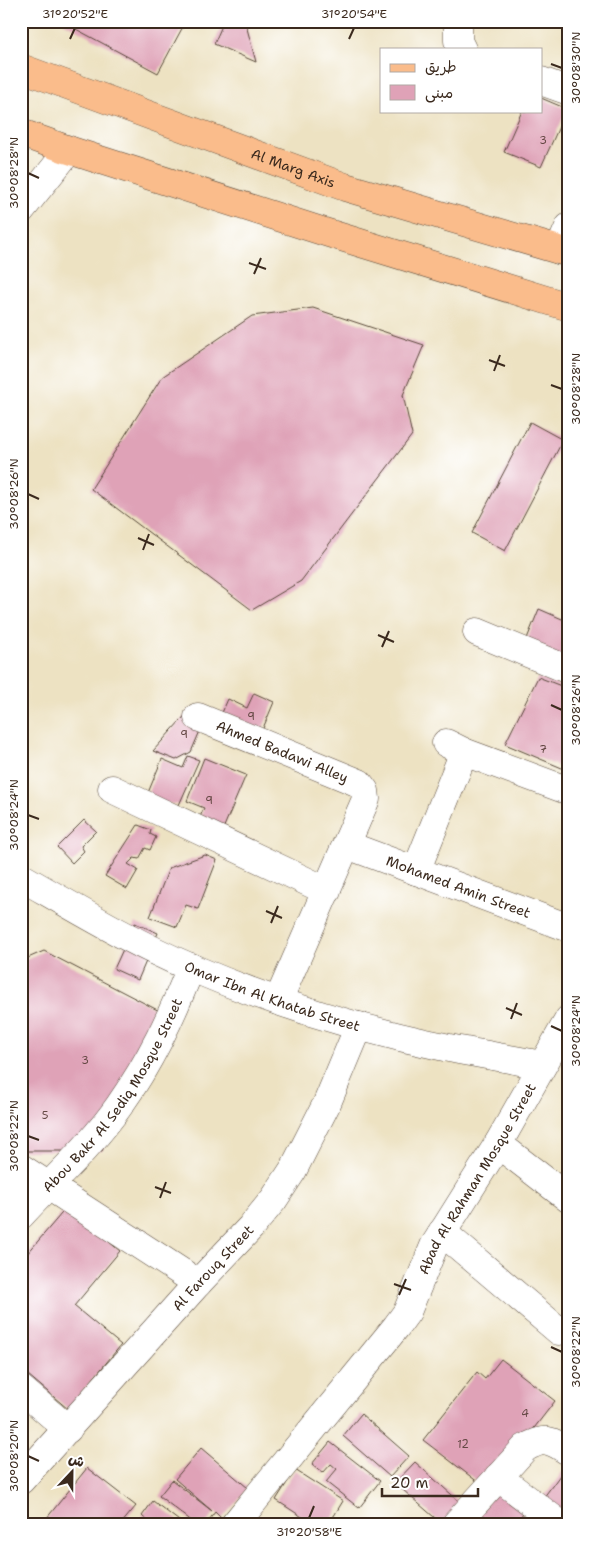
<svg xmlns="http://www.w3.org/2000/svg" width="590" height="1545" font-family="'Shantell Sans','Playpen Sans Arabic',sans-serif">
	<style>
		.building { fill: #dfa2b7 }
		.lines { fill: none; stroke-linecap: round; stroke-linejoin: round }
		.minor-casing { stroke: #564637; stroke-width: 29 }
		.major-casing { stroke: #564637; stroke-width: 29 }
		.minor { stroke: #fff; stroke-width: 28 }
		.major { stroke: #fabc8b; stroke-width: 28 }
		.ticks { fill: none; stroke: #3b2a1e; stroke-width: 2 }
		.labels { text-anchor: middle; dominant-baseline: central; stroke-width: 4; stroke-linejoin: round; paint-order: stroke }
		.number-label { font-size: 11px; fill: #644844 }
		.street-label { font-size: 14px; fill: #3b2a1e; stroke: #fff }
		.neatline { fill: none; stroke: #3b2a1e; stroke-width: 2 }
		.ticks-label { font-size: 12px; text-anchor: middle; fill: #3b2a1e }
	</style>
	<rect width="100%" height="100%" fill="#fff"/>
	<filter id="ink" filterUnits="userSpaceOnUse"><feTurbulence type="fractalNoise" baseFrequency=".02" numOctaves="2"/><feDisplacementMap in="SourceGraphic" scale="10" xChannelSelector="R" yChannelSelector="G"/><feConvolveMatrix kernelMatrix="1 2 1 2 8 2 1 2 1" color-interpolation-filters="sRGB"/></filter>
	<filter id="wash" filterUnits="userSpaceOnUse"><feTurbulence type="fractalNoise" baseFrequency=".0096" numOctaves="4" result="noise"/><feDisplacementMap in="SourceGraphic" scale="20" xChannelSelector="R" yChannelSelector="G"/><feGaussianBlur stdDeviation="1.12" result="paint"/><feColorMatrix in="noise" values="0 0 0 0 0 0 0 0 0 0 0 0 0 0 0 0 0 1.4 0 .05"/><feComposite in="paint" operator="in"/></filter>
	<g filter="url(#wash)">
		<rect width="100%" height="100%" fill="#ede2c2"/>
		<g id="blocks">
			<!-- building -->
			<g class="building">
				<polygon points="61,21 186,21 158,73"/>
				<polygon points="224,21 245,21 256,62 214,44"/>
				<polygon points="541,98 567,109 541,167 504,152 522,111 541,111"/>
				<polygon points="313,308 424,345 403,395 412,435 301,581 252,610 91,489 162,377 252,316"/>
				<polygon points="530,422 563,440 505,551 472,533"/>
				<polygon points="539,609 569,622 569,665 524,646"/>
				<polygon points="538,677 569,689 569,771 505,744"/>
				<polygon points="254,693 274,702 261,733 221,715 228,699 247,708"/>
				<polygon points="190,710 206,717 191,752 176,760 153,751"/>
				<polygon points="188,756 199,760 179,805 145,800 162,759 183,768"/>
				<polygon points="204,758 246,775 223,829 199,819 204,808 187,801"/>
				<polygon points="84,820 96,831 81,846 84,851 72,863 57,847"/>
				<polygon points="138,825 151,830 150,834 156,837 150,850 145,848 139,859 134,858 128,864 138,870 127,889 105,876"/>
				<polygon points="205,855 217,860 198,909 186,905 177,927 150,917 169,868"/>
				<polygon points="135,923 158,933 138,980 114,969"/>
				<polygon points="44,951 171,1017 102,1151 21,1151 21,961"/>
				<polygon points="67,1207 120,1251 74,1306 121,1345 68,1409 21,1369 21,1261"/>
				<polygon points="501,1359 555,1401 487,1489 423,1440 477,1372 485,1379"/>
				<polygon points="361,1414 409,1456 390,1477 343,1436"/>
				<polygon points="330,1442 380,1481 359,1508 326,1482 337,1469 331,1464 323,1473 312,1464"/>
				<polygon points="201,1448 248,1488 222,1519 215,1512 206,1524 192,1524 193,1522 159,1496 172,1480 212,1511 175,1479"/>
				<polygon points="415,1462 461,1503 442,1524 395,1483"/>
				<polygon points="569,1463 569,1521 541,1501"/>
				<polygon points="87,1468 136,1506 121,1524 42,1524"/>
				<polygon points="295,1470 343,1501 329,1524 313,1524 276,1500"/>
				<polygon points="498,1486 528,1505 516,1524 486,1524 477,1518"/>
				<polygon points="153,1501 183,1524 151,1524 142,1516"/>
				<polygon points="531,1510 551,1524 521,1524"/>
			</g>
		</g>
	</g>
	<g filter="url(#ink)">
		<use href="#blocks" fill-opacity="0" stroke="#564637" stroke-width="1"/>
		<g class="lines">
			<defs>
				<g id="minor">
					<polyline points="458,21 458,41 462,49"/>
					<polyline points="541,81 569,91"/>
					<polyline points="21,210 69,150"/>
					<polyline points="559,250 569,227"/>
					<polyline points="477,632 569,670"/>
					<path id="s1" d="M198,717L359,783L365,791L366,799L278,1001"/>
					<polyline points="446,743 464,752 569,791"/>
					<polyline points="112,789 327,891"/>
					<path id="s2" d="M347,845L569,928"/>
					<polyline points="416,871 464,752"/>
					<path id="s3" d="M21,877C77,909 133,943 192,968C274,1003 361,1030 449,1048C480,1054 511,1059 542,1065"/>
					<polyline points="498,1144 569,1199"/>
					<polyline points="21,1168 198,1283"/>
					<path id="s4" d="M21,1215C54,1179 91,1146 119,1106C150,1062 171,1018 191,967"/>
					<polyline points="442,1232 559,1331"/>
					<polyline points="21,1389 68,1429"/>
					<polyline points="498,1477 560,1524"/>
					<path id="s5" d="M21,1480L198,1283L251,1227L274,1199L293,1170L327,1103L359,1026"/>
					<path id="s6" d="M235,1524L396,1327L407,1312L434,1246L498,1144L569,1019"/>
					<path d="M456,1524L525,1448C546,1437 550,1439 569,1452"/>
				</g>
				<g id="major">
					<path id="s7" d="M21,68L345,187L569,253"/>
					<polyline points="21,133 69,150 328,233 569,307"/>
				</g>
			</defs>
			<!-- minor casing -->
			<use href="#minor" class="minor-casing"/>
			<!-- major casing -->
			<use href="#major" class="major-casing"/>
			<!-- minor -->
			<use href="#minor" class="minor"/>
			<!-- major -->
			<use href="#major" class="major"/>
		</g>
	</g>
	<!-- ticks -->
	<path class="ticks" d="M70,39L75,28M349,39L354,28M551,64L562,68M28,173L39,178M249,263L266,269M254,274L261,258M489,360L505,366M494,371L500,355M551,385L562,389M28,494L39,499M138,538L154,545M143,550L149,534M378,635L394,642M382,647L389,631M551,705L562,710M28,815L39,819M266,911L282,918M271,923L278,906M506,1008L522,1015M511,1019L517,1003M551,1026L562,1031M28,1136L39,1140M155,1187L171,1193M160,1198L166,1182M394,1284L411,1290M399,1295L406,1279M551,1347L562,1352M28,1456L39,1461M309,1518L314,1506"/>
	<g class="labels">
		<!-- number labels -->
		<g class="number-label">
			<text x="543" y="140">3</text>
			<text x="251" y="716">9</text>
			<text x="184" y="734">9</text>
			<text x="543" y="749">7</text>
			<text x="209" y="800">9</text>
			<text x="85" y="1060">3</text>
			<text x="45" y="1115">5</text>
			<text x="525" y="1413">4</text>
			<text x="463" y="1444">12</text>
		</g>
		<!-- street labels -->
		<g class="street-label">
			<text stroke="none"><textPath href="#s7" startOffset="290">Al Marg Axis</textPath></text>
			<text stroke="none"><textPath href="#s1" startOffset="91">Ahmed Badawi Alley</textPath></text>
			<text stroke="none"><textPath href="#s2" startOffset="119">Mohamed Amin Street</textPath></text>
			<text stroke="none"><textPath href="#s3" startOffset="279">Omar Ibn Al Khatab Street</textPath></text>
			<text stroke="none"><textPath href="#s4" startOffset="152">Abou Bakr Al Sediq Mosque Street</textPath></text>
			<text stroke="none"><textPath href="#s6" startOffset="424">Abad Al Rahman Mosque Street</textPath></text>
			<text stroke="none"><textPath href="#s5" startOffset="286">Al Farouq Street</textPath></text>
		</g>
	</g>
	<!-- margin -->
	<rect width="590" height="1545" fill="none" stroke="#fff" stroke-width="55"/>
	<!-- legend -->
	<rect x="380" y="48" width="162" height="65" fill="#ffffff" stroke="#b1aaa5"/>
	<rect x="390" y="64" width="25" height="8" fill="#fabc8b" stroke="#b1aaa5"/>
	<text x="425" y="72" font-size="15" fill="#3b2a1e">طريق</text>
	<rect x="390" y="85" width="25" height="15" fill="#dfa2b7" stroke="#b1aaa5"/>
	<text x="425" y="98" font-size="15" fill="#3b2a1e">مبنى</text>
	<!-- north arrow -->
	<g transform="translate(72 1472) rotate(22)" stroke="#ffffff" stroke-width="4" paint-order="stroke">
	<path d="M0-4L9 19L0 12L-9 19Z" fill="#3b2a1e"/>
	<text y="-8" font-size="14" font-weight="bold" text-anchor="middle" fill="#3b2a1e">ش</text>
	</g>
	<!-- scale -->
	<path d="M382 1488v8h96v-8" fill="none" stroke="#3b2a1e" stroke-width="2.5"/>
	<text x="390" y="1488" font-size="15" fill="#3b2a1e" stroke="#ffffff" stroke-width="4" paint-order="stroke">20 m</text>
	<rect x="28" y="28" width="534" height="1490" class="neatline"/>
	<g class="ticks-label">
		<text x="75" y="18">31°20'52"E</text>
		<text x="354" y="18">31°20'54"E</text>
		<text transform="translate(576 68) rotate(-90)" y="4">30°08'30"N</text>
		<text transform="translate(14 173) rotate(-90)" y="4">30°08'28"N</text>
		<text transform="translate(576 389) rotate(-90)" y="4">30°08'28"N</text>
		<text transform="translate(14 494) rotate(-90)" y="4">30°08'26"N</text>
		<text transform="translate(576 710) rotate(-90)" y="4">30°08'26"N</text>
		<text transform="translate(14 815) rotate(-90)" y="4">30°08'24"N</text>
		<text transform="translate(576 1031) rotate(-90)" y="4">30°08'24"N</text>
		<text transform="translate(14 1136) rotate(-90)" y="4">30°08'22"N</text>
		<text transform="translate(576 1352) rotate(-90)" y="4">30°08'22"N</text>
		<text transform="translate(14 1456) rotate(-90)" y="4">30°08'20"N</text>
		<text x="309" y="1536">31°20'58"E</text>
	</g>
</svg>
